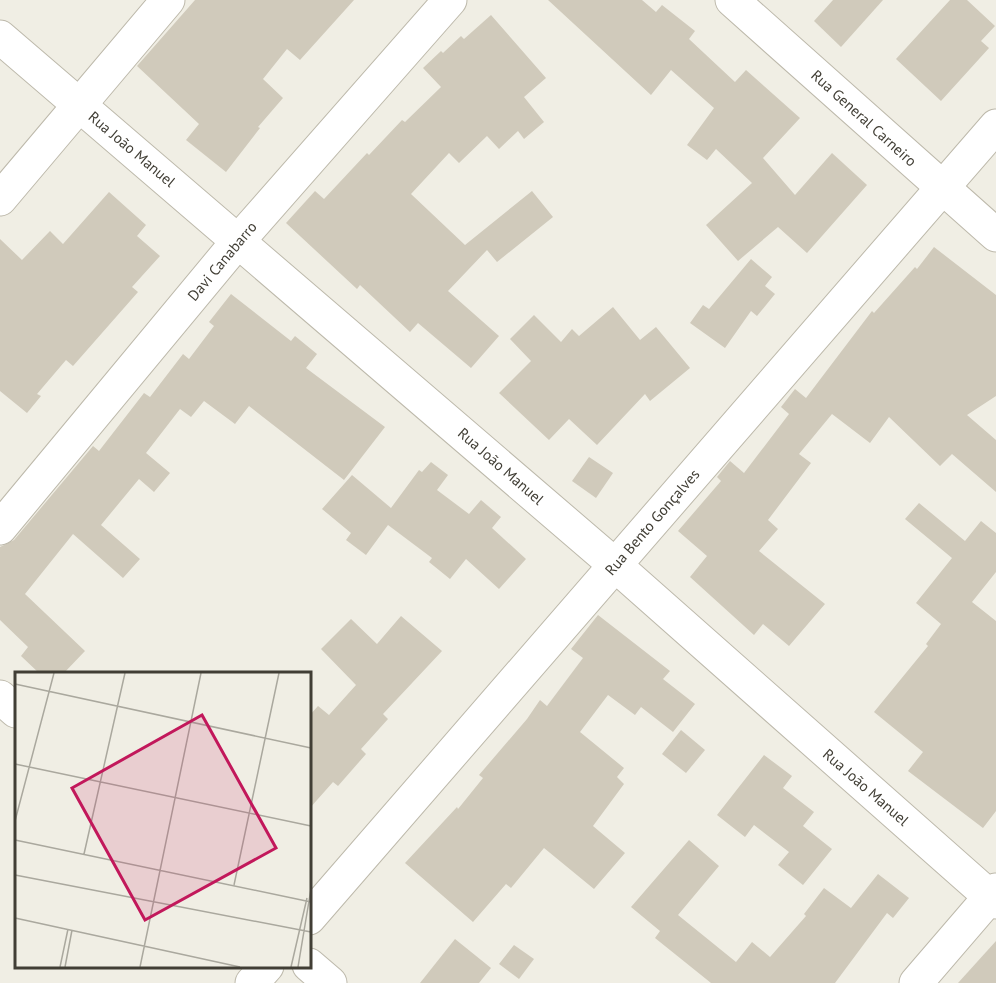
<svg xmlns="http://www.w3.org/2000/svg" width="996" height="983" font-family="'PT Sans',sans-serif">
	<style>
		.building { fill: #d0cabb }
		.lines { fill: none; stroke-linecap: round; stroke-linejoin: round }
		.minor-casing { stroke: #bdb9ab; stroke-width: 35 }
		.minor { stroke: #fff; stroke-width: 33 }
		.labels { text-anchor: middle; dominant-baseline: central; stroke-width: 4.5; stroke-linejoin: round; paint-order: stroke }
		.street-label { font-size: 15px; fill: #413e35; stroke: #fff }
		.inset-road { fill: none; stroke: #aaa89e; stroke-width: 1.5 }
		.view { fill: #c2185b; fill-opacity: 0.15; stroke: #c2185b; stroke-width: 3 }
		.inset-edge { fill: none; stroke: #413e35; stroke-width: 3 }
	</style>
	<rect width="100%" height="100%" fill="#f0eee4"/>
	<!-- building -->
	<g class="building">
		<polygon points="195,0 354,0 300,60 287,49 263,79 283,98 258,127 260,128 226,172 186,140 199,124 137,66"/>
		<polygon points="548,0 642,0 656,12 662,5 695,31 689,39 735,82 746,70 800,118 763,158 795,195 832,153 867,185 807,253 778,227 738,261 706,225 752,183 716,149 707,160 687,145 714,108 671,70 651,95"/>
		<polygon points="833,0 883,0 841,47 814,21"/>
		<polygon points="950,0 967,0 995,26 981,41 989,48 941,101 896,59"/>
		<polygon points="491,15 546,78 524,97 544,122 524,139 518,131 499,149 487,136 459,163 449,153 411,194 465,245 532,191 553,217 497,262 487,250 448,291 499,336 471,368 418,323 410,332 360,285 357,289 286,223 315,191 324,199 367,153 369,155 402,120 405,122 441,87 423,68 441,51 443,53 461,36 464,39"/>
		<polygon points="109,192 146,225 137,236 160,256 132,287 138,292 73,366 66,360 37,394 41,396 27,413 0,391 0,239 22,260 50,231 63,244"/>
		<polygon points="934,247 996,295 996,396 967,415 996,440 996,492 952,454 940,466 889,417 870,443 832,414 799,454 811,463 768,520 778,529 759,551 825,604 789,646 763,624 754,635 690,577 707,556 678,531 721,481 717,477 730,461 744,473 789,414 781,407 795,389 806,398 872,311 874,313 915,267 917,269"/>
		<polygon points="751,259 772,277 765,286 775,294 757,316 751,311 725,348 690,323 703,305 709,309"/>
		<polygon points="231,294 291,341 295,336 317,354 306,368 385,427 344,480 249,406 235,424 204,401 191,417 180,409 146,453 170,473 154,492 139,479 101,525 140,559 123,578 73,534 25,594 85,651 63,674 40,674 21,656 28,647 0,620 0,547 14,540 93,446 99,451 144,393 150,397 183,354 189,359 214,326 209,322"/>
		<polygon points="613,307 640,340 656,327 690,368 650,401 645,394 597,445 569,419 549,440 499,393 531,361 510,339 534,315 561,342 572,329 579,336"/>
		<polygon points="589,457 613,473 596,498 572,481"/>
		<polygon points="431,462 448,475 437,490 469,514 481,500 501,517 492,528 526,559 499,589 466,559 450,579 429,562 432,558 388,525 366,555 346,540 351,533 322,509 352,475 391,508 419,470 422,472"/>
		<polygon points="919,503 965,541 981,521 996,533 996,572 972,602 996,621 996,811 983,828 908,771 923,752 874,712 928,646 926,644 941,624 916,603 952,558 905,519"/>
		<polygon points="598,615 670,671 663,679 695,704 673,732 641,707 635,715 608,695 580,732 624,768 617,777 624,784 593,826 625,853 594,889 544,848 511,888 506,884 473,922 405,863 457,807 458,809 483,778 479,775 527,719 540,700 547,706 583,658 571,649"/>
		<polygon points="401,616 442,651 383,714 388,719 361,749 366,754 338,786 333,782 309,809 309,716 318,706 329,715 356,685 321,649 351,619 377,644"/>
		<polygon points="681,730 705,750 686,773 662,754"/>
		<polygon points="764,755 792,776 783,788 814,812 803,826 832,849 803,885 778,865 789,852 754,825 745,837 717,815"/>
		<polygon points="689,840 719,866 678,915 736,962 752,942 770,957 806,916 804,914 824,888 851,908 878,874 909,898 893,918 887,913 835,983 711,983 655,938 660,931 631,907"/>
		<polygon points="455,939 491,968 479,983 420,983"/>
		<polygon points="996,941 996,983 958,983"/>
		<polygon points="514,945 534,959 519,979 499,964"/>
	</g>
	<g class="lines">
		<defs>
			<g id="minor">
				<polyline points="732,0 996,235"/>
				<polyline points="0,37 615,565 996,902"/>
				<polyline points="0,199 168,0"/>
				<polyline points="0,528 239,240 450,0"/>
				<polyline points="0,697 16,711"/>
				<polyline points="309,918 996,126"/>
				<polyline points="309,965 330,983"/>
				<polyline points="252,983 267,966"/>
				<polyline points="916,983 996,890"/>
			</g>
		</defs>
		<!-- minor casing -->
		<use href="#minor" class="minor-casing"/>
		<!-- minor -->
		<use href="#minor" class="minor"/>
	</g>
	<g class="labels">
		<!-- street labels -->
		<g class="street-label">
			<text transform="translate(864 118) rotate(42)">Rua General Carneiro</text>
			<text transform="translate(132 149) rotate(40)">Rua João Manuel</text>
			<text transform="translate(222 261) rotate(-50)">Davi Canabarro</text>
			<text transform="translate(501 466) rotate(41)">Rua João Manuel</text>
			<text transform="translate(652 522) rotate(-49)">Rua Bento Gonçalves</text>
			<text transform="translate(866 787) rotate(41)">Rua João Manuel</text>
		</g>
	</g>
	<!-- overview -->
	<g transform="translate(15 672)">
		<rect width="296" height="296" fill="#f0eee4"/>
		<path class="inset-road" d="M0,12L296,76M0,92L296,154M0,149L39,1M0,168L296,230M69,182L110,1M0,203L296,260M219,213L264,1M0,246L225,295M45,295L53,257M50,295L57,258M125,295L186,1M276,295L292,226M283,295L296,217"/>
		<path class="view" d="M187,43L261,176L130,248L57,116Z"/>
		<rect width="296" height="296" class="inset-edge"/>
	</g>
</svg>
